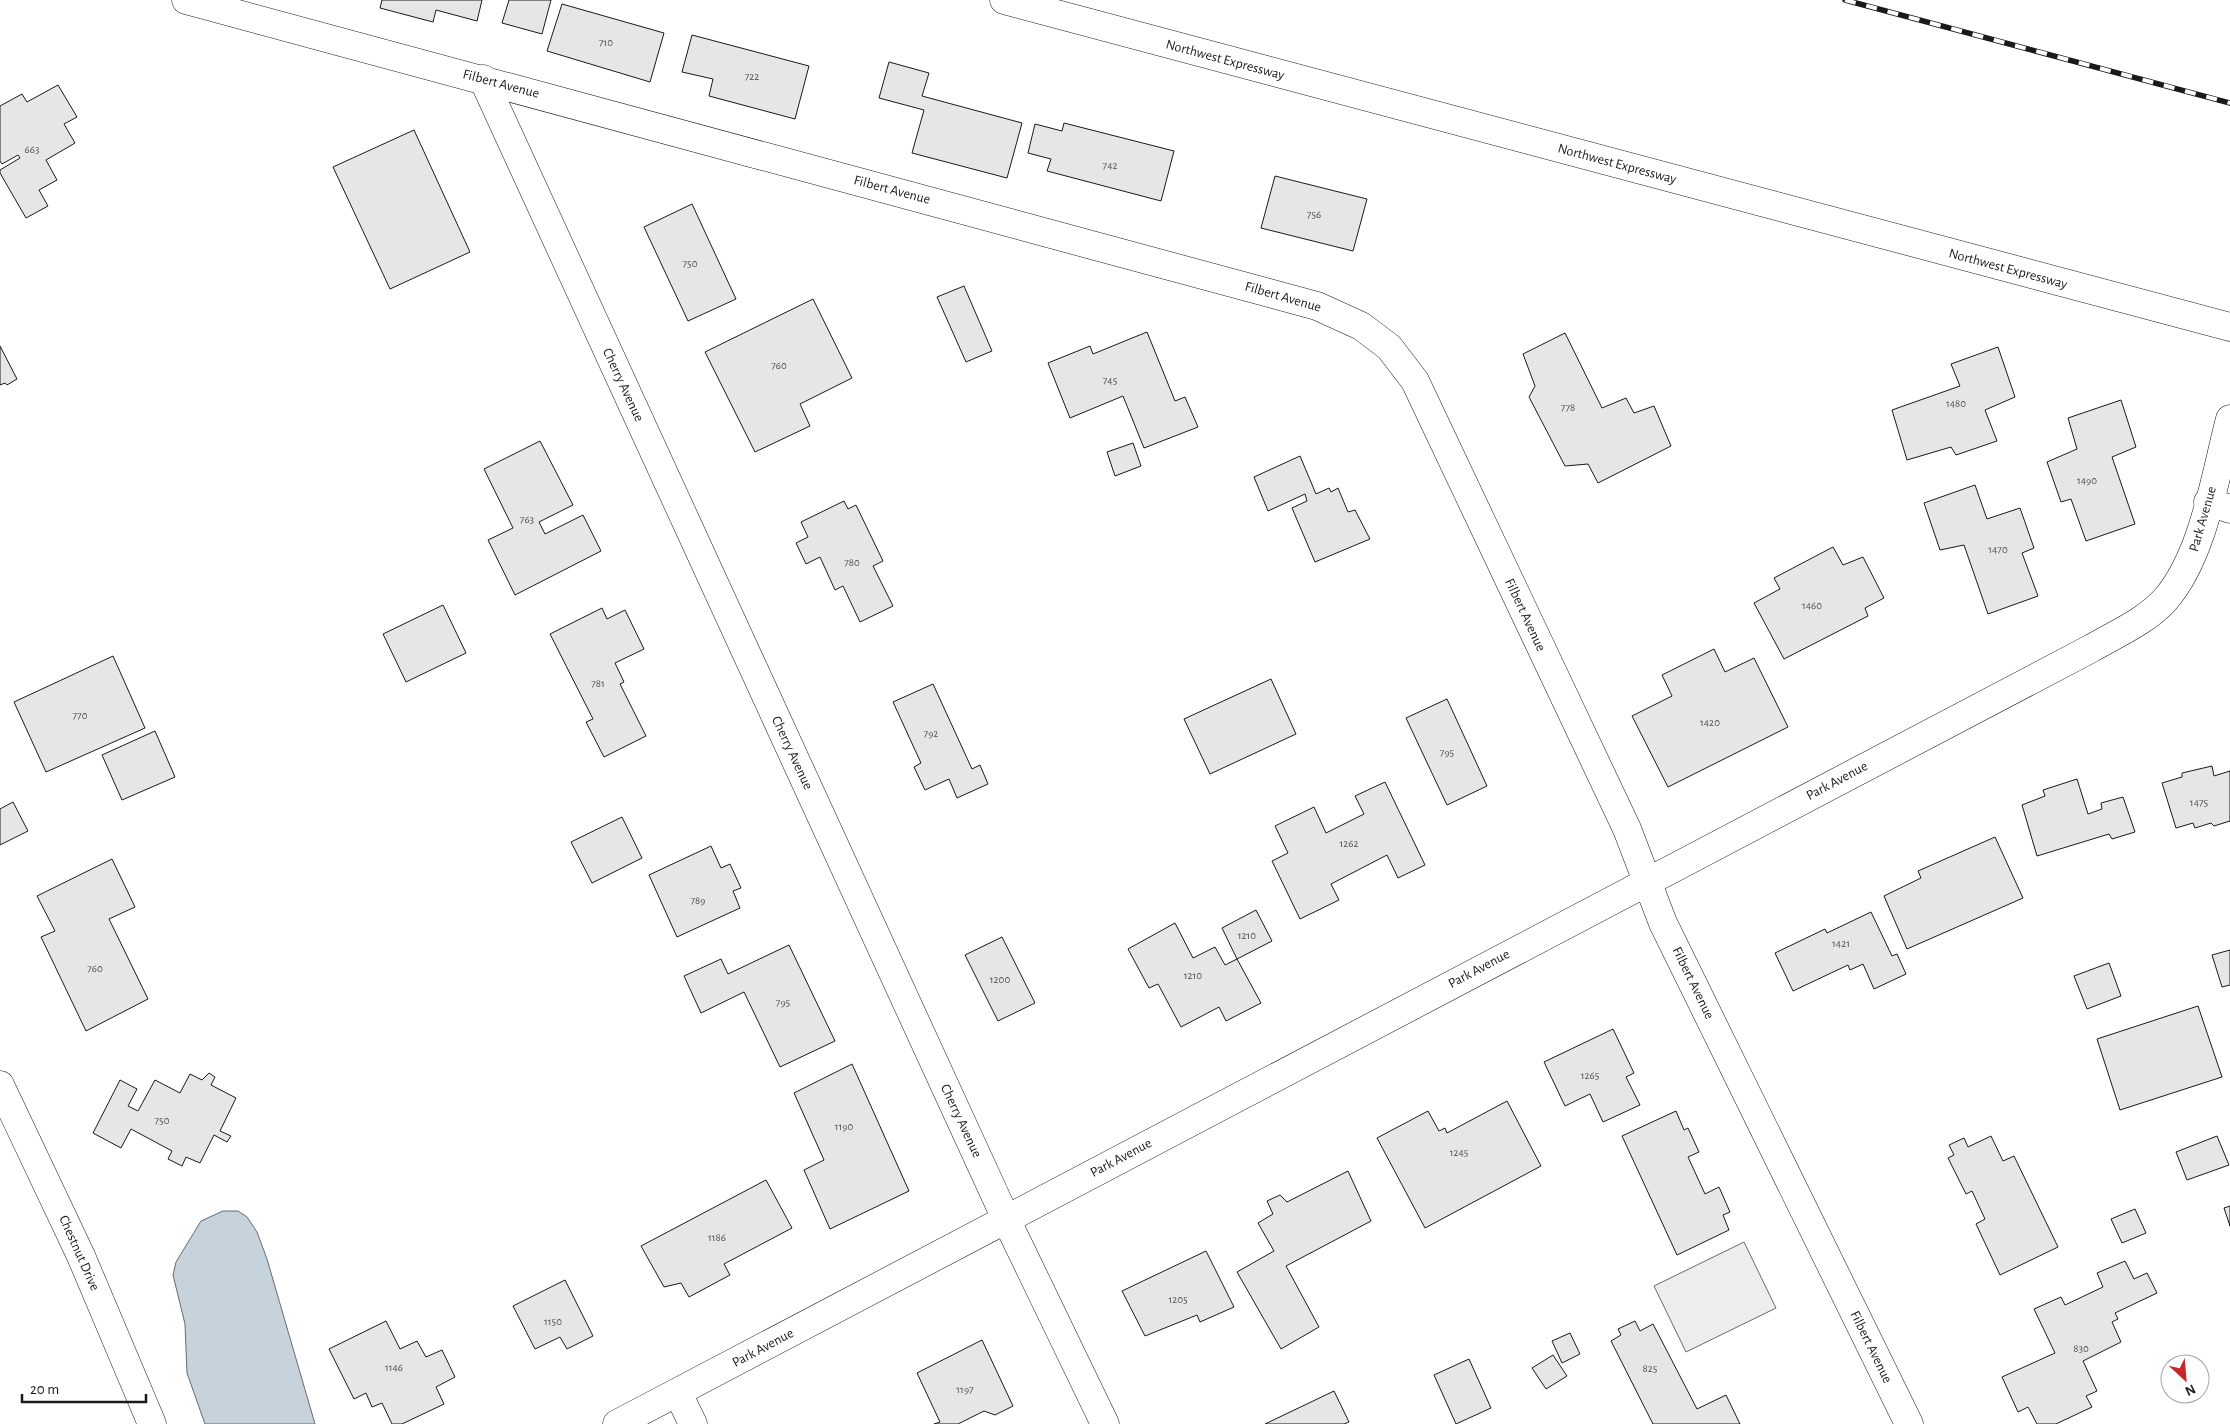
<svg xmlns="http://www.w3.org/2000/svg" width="2230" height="1424" font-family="'Alegreya Sans',sans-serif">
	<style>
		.parking { fill: #ededed; stroke: #6a6a6a }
		.water { fill: #c6d2dc; stroke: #6a6a6a }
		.building { fill: #e6e6e6; stroke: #1a1a1a }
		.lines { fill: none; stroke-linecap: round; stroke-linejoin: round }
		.street-casing { stroke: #1a1a1a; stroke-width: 29 }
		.secondary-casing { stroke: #1a1a1a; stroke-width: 29 }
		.street { stroke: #fff; stroke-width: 28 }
		.secondary { stroke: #fff; stroke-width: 28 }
		.rail-casing { stroke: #1a1a1a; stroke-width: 5.5 }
		.rail { stroke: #fff; stroke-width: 4; stroke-dasharray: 11; stroke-linecap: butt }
		.labels { text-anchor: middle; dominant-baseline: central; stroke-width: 4; stroke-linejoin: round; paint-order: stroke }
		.number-label { font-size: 11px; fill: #4d4d4d }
		.street-label { font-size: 14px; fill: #1a1a1a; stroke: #fff }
	</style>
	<rect width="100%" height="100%" fill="#fff"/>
	<!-- parking -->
	<polygon class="parking" points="1744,1242 1776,1308 1686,1352 1654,1286"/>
	<!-- water -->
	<polygon class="water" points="223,1211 238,1211 247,1217 257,1232 267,1259 315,1424 205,1424 187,1373 185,1324 173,1275 176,1262 201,1221"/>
	<!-- building -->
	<g class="building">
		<polygon points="382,0 482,0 477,21 436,10 433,22 380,8"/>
		<polygon points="509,0 551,0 542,34 502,23"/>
		<polygon points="562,4 664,33 650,82 547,51"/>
		<polygon points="692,35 809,66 795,119 709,96 713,79 682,72"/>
		<polygon points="889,62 929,73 922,96 1022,123 1007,178 912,153 924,110 879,98"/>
		<polygon points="58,85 77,117 64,124 75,143 46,160 57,180 39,190 48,206 26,218 0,173 0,170 20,158 18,155 2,164 0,161 0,106 22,94 27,102"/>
		<polygon points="1064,123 1174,151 1161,201 1047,171 1051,159 1028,153 1035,124 1062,131"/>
		<polygon points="414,130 470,252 390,289 333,167"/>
		<polygon points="1275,176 1367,199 1353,251 1261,228"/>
		<polygon points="692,204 736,299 688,321 644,227"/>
		<polygon points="964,286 992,351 966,362 937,297"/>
		<polygon points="813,299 852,378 800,404 810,426 755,452 705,352"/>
		<polygon points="1147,332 1175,401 1185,397 1198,427 1144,448 1123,396 1070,418 1048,363 1090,346 1093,354"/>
		<polygon points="1565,333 1602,408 1626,398 1634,413 1654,406 1671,446 1598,483 1588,464 1565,466 1529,397 1535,386 1523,354"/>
		<polygon points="0,346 17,379 7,385 5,383 0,385"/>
		<polygon points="1998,347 2015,397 1985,410 1997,441 1956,455 1951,447 1907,460 1892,410 1960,386 1951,364"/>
		<polygon points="2121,400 2136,447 2112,457 2135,524 2086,541 2071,499 2061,502 2047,462 2077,449 2068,418"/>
		<polygon points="540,441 573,505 539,522 545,534 583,515 601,551 515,595 488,540 513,528 484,469"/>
		<polygon points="1133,443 1141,466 1115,476 1107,452"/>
		<polygon points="1300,456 1316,494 1329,488 1331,492 1338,488 1348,512 1355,510 1370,539 1315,562 1292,508 1307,501 1305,494 1268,511 1254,477"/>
		<polygon points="1975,485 1987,519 2020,508 2034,548 2022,553 2038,596 1988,614 1964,545 1940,550 1924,503"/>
		<polygon points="844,501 848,509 856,505 883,561 873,566 893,606 860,622 843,586 835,590 820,557 806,564 796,543 808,537 801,522"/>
		<polygon points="1833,547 1843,565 1863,557 1884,598 1865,608 1868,616 1784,659 1754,603 1780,589 1774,578"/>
		<polygon points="443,605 466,653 406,682 383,634"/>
		<polygon points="602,608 607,619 625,610 644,649 615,663 624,682 620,684 646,736 604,757 586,722 593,719 550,634"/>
		<polygon points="1714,649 1725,672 1754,658 1788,727 1668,787 1632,716 1672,696 1662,675"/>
		<polygon points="113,656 145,728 46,772 14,702"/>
		<polygon points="1271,679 1296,734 1210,774 1184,719"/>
		<polygon points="933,684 972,769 980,765 988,784 957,798 949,779 925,790 914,767 921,763 893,702"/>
		<polygon points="1447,699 1487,786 1447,805 1406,718"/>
		<polygon points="155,731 175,777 122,800 102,755"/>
		<polygon points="2212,766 2214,776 2230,771 2230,821 2214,826 2211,823 2195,828 2193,823 2176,828 2162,783 2182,777 2182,773"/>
		<polygon points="2077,779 2088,814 2102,809 2101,803 2123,797 2135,832 2112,839 2109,834 2037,856 2022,805 2045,796 2043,790"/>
		<polygon points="1385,782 1425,865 1398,878 1387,855 1331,884 1339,900 1300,919 1272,861 1288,853 1275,826 1314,807 1326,833 1364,814 1355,796"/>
		<polygon points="13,802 28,831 0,845 0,809"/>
		<polygon points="622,817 642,858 592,883 571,842"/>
		<polygon points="1995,837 2023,898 1907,949 1884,896 1921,878 1918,871"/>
		<polygon points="711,846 721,868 730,864 741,888 733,891 740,908 677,937 649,875"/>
		<polygon points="112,859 135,907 109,919 148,999 86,1031 41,937 55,931 37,896"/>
		<polygon points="1256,910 1272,941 1237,959 1222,928"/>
		<polygon points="1871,912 1892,956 1897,954 1906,974 1874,989 1863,964 1850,970 1848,965 1793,991 1775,953 1825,929 1827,933"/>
		<polygon points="1175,923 1193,958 1215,947 1225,965 1237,959 1261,1003 1226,1021 1219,1007 1181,1027 1158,984 1149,988 1128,949"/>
		<polygon points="1002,937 1035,1003 998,1021 965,955"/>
		<polygon points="789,945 835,1041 780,1067 744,992 701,1013 684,976 721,959 728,974"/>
		<polygon points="2230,950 2230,985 2222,987 2212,955"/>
		<polygon points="2109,963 2121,996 2087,1009 2074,976"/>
		<polygon points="2198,1006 2222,1077 2120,1110 2097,1039"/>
		<polygon points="1613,1029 1634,1073 1626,1077 1640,1105 1603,1122 1590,1094 1565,1106 1544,1062"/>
		<polygon points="852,1064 909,1191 830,1229 804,1170 824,1160 794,1093"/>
		<polygon points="209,1073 215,1077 211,1085 236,1098 220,1131 231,1136 227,1142 214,1135 200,1163 186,1157 182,1166 168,1159 172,1151 131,1129 121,1148 93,1133 120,1080 137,1089 128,1106 138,1111 155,1080 180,1093 190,1074 202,1080"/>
		<polygon points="1507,1101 1541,1166 1425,1228 1377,1138 1428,1111 1439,1131 1445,1128 1447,1133"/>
		<polygon points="1676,1111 1684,1130 1688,1128 1699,1152 1688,1157 1705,1194 1719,1187 1730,1212 1723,1215 1729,1230 1677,1255 1622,1136"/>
		<polygon points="1991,1136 2003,1161 2014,1156 2058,1247 2000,1275 1976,1224 1985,1219 1972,1191 1966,1194 1948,1158 1954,1155 1949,1145 1964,1138 1968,1147"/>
		<polygon points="2217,1136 2229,1165 2187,1180 2176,1152"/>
		<polygon points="1348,1171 1371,1221 1286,1266 1319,1327 1281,1349 1237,1272 1274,1251 1258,1223 1273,1214 1267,1201 1280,1195 1287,1202"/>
		<polygon points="766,1180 792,1228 724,1264 730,1275 689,1297 681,1283 664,1287 641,1246"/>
		<polygon points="2230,1206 2230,1226 2224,1208"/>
		<polygon points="2135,1209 2146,1233 2122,1243 2111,1219"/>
		<polygon points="1206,1251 1234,1307 1200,1322 1197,1315 1145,1336 1122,1291"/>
		<polygon points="2125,1261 2134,1279 2147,1273 2157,1293 2115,1313 2118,1319 2112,1322 2121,1342 2083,1361 2097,1391 2086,1396 2092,1407 2056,1424 2037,1424 2028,1407 2018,1412 2002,1377 2055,1353 2034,1309 2061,1297 2065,1305 2103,1287 2097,1273"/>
		<polygon points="565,1280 593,1336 567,1349 560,1337 535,1349 513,1306"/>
		<polygon points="386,1321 400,1349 417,1341 426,1357 442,1350 455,1377 436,1387 444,1404 402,1424 392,1424 382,1403 372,1407 366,1393 354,1399 329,1349"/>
		<polygon points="1635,1321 1640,1331 1653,1324 1697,1409 1726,1395 1740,1424 1653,1424 1611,1341 1621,1335 1618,1329"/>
		<polygon points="1570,1333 1580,1354 1562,1363 1552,1341"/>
		<polygon points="982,1340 1013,1406 995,1415 984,1411 958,1424 934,1424 940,1422 917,1373"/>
		<polygon points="1553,1355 1567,1376 1546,1389 1532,1368"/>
		<polygon points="1469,1359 1491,1408 1456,1424 1434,1375"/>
		<polygon points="1334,1391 1349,1422 1344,1424 1265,1424"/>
	</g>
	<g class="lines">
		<defs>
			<g id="street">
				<polyline points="186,0 1317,306 1361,326 1389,347 1415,381 1627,829 1663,923 1909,1424"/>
				<polyline points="483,79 1006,1219 1105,1424"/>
				<polyline points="2208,502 2230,509"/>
				<polyline points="0,1085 81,1256 152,1424"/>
				<polyline points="678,1393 693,1424"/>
			</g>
			<g id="secondary">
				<polyline points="1004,0 2230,327"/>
				<path d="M617,1424L2092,648C2116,634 2146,621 2165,600C2204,555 2215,476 2230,419"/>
			</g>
		</defs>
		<!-- street casing -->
		<use href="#street" class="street-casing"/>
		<!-- secondary casing -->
		<use href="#secondary" class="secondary-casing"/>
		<!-- street -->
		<use href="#street" class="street"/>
		<!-- secondary -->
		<use href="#secondary" class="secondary"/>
		<defs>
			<polyline id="rail" points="1845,0 2230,103"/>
		</defs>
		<!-- rail casing -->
		<use href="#rail" class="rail-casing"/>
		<!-- rail -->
		<use href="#rail" class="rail"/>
	</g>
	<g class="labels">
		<!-- number labels -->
		<g class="number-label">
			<text x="606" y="42">710</text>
			<text x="752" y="76">722</text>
			<text x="32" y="149">663</text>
			<text x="1110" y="165">742</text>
			<text x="1314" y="214">756</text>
			<text x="690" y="263">750</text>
			<text x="779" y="365">760</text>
			<text x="1110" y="380">745</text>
			<text x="1956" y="403">1480</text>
			<text x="1568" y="407">778</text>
			<text x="2087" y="480">1490</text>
			<text x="527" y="519">763</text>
			<text x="1998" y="549">1470</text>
			<text x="852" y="562">780</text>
			<text x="1812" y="605">1460</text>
			<text x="598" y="683">781</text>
			<text x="80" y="715">770</text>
			<text x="1710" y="722">1420</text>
			<text x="931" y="733">792</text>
			<text x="1447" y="752">795</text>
			<text x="2199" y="802">1475</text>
			<text x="1349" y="843">1262</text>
			<text x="698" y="900">789</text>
			<text x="1247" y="935">1210</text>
			<text x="1841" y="943">1421</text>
			<text x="95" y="968">760</text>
			<text x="1193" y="975">1210</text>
			<text x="1000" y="979">1200</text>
			<text x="783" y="1002">795</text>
			<text x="1590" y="1075">1265</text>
			<text x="162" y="1120">750</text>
			<text x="844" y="1126">1190</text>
			<text x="1459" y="1152">1245</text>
			<text x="717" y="1237">1186</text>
			<text x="1178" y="1299">1205</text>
			<text x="553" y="1321">1150</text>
			<text x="2081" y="1348">830</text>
			<text x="394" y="1367">1146</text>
			<text x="1650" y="1368">825</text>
			<text x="965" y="1389">1197</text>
		</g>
		<!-- street labels -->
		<g class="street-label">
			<text transform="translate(1225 60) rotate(15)">Northwest Expressway</text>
			<text transform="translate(501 84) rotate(15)">Filbert Avenue</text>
			<text transform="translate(1617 164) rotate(15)">Northwest Expressway</text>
			<text transform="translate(892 190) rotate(15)">Filbert Avenue</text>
			<text transform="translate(2008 269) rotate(15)">Northwest Expressway</text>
			<text transform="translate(1283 297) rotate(16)">Filbert Avenue</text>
			<text transform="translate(623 385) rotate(65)">Cherry Avenue</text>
			<text transform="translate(2203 519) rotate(-74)">Park Avenue</text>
			<text transform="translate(1525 615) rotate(65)">Filbert Avenue</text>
			<text transform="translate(792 753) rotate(65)">Cherry Avenue</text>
			<text transform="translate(1837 781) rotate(-28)">Park Avenue</text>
			<text transform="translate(1479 969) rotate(-28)">Park Avenue</text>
			<text transform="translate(1693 983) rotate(64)">Filbert Avenue</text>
			<text transform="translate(961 1121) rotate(65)">Cherry Avenue</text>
			<text transform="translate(1121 1158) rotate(-28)">Park Avenue</text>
			<text transform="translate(79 1253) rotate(66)">Chestnut Drive</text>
			<text transform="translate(1871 1347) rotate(64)">Filbert Avenue</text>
			<text transform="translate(763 1348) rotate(-28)">Park Avenue</text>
		</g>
	</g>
	<!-- north arrow -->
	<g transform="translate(2185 1379) rotate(154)"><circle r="24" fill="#ffffff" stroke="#a3a3a3"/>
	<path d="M0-4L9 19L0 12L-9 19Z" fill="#c62828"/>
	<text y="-8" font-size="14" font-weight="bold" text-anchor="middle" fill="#1a1a1a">N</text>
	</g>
	<!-- scale -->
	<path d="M22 1394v8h124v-8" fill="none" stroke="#1a1a1a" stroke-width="2.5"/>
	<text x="30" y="1394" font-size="15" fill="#1a1a1a" stroke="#ffffff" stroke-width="4" paint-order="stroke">20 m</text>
</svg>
